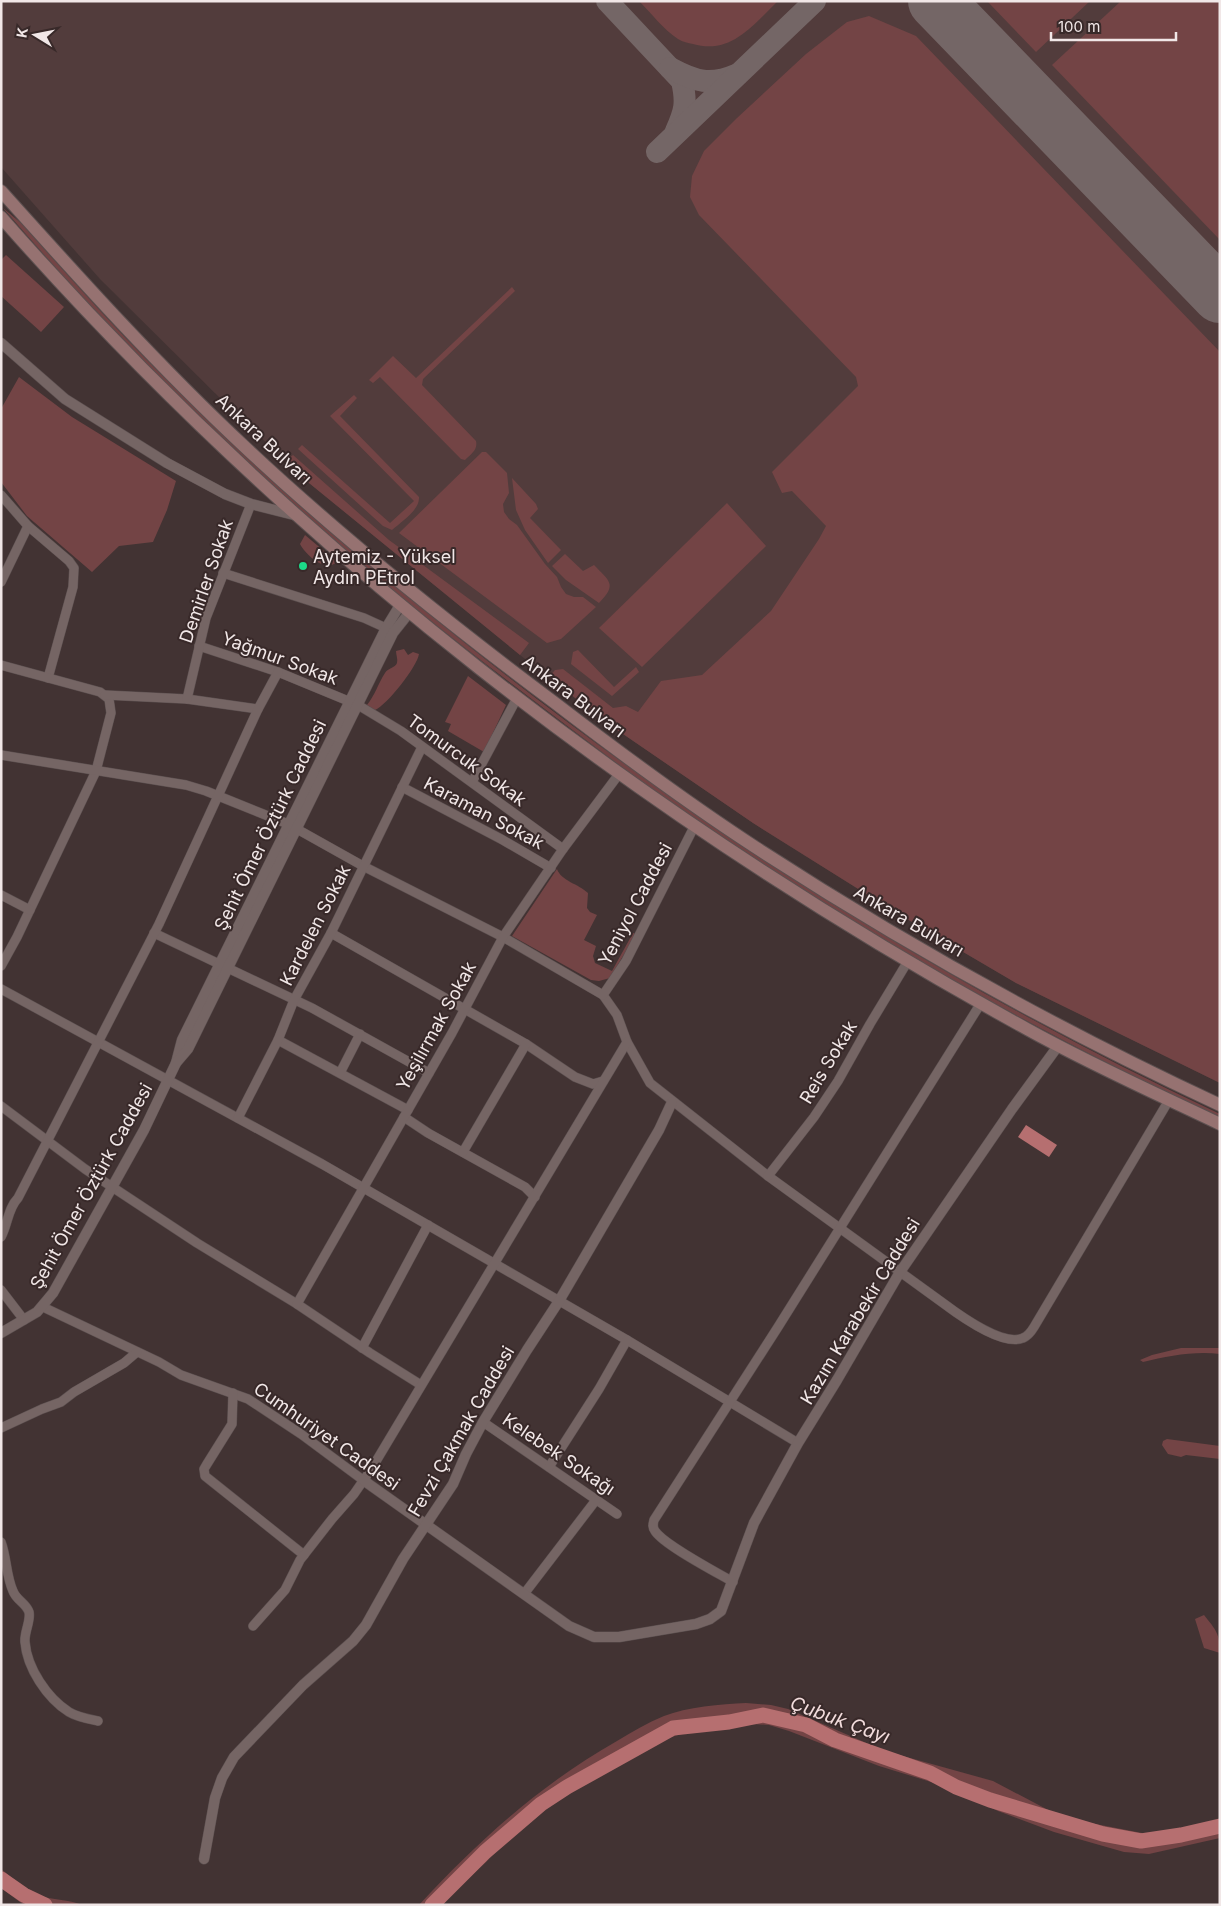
<svg xmlns="http://www.w3.org/2000/svg" width="1221" height="1906" font-family="Inter,sans-serif">
	<style>
		.built { fill: #523c3c }
		.green { fill: #734445 }
		.water { fill: #b66f70 }
		.lines { fill: none; stroke-linecap: round; stroke-linejoin: round }
		.river { stroke: #b66f70; stroke-width: 15 }
		.taxiway { stroke: #746666; stroke-width: 22 }
		.runway { stroke: #746666; stroke-width: 56 }
		.minor-casing { stroke: #5c5050; stroke-width: 10 }
		.tertiary-casing { stroke: #5c5050; stroke-width: 11 }
		.secondary-casing { stroke: #5c5050; stroke-width: 14 }
		.minor { stroke: #756564; stroke-width: 9 }
		.tertiary { stroke: #756564; stroke-width: 10 }
		.secondary { stroke: #967271; stroke-width: 12 }
		.poi-dot { fill: #1cd988; stroke: #382929; stroke-width: 2 }
		.labels { text-anchor: middle; dominant-baseline: central; stroke-width: 4; stroke-linejoin: round; paint-order: stroke }
		.street-label { font-size: 18px; fill: #f1e7e7; stroke: #382929 }
		.poi-label { font-size: 18px; fill: #f1e7e7; stroke: #382929; text-anchor: start }
		.water-label { font-size: 19px; font-style: italic; fill: #f2dcdc; stroke: #382929 }
	</style>
	<rect width="100%" height="100%" fill="#423333"/>
	<!-- built -->
	<polygon class="built" points="1,1 1220,1 1220,1083 1016,983 895,912 753,823 604,721 520,655 309,483 237,415 100,279 1,167"/>
	<!-- green -->
	<g class="green">
		<path d="M639,1H778C753,25 731,55 693,44C688,43 683,42 678,39C663,29 652,14 639,1Z"/>
		<polygon points="987,1 1090,1 1036,52"/>
		<polygon points="1121,1 1220,1 1220,240 1052,65"/>
		<polygon points="869,16 916,36 1220,352 1220,1083 1016,983 895,912 753,823 604,721 549,677 555,670 563,669 613,708 626,706 638,712 661,681 702,675 771,611 819,539 826,526 792,491 782,493 772,472 858,386 856,377 699,215 690,197 692,176 704,151 737,118 806,54 847,22"/>
		<path d="M3,208L21,223C65,272 108,321 154,367C252,466 357,557 465,643C698,828 950,988 1220,1114V1117C1034,1032 855,929 686,813C639,781 595,747 550,713C468,651 387,588 310,520C200,424 98,318 3,208Z"/>
		<polygon points="6,255 64,307 41,332 1,296 1,260"/>
		<path d="M512,287L515,291L423,379L422,385L476,441C478,450 471,454 465,460L461,459L380,377L373,383L369,380L393,356L416,378Z"/>
		<polygon points="19,377 72,417 176,481 167,510 153,542 119,546 92,572 27,516 1,482 1,409"/>
		<path d="M354,395L357,398L340,416L419,497C420,510 401,522 392,530L383,526L298,449L302,445L390,523L414,501L330,416Z"/>
		<polygon points="482,452 486,452 507,473 509,493 503,504 504,512 509,519 517,525 545,564 557,577 561,587 566,594 574,597 583,597 596,607 561,639 547,643 399,533"/>
		<polygon points="293,455 389,540 529,643 520,655 309,483 286,461"/>
		<polygon points="512,478 536,504 538,509 530,518 561,550 548,563 525,530 516,510"/>
		<polygon points="727,503 766,546 642,667 599,628"/>
		<path d="M305,535L337,562C325,573 306,555 300,544Z"/>
		<path d="M565,554L583,571L594,565C609,581 618,584 599,603L566,580L552,566Z"/>
		<path d="M404,649L408,655L413,652L419,654C417,667 387,705 375,710L370,708L367,705C375,695 378,684 385,673C388,668 395,668 397,663C398,659 396,655 396,651Z"/>
		<polygon points="578,650 614,687 636,667 639,672 612,696 571,664 573,652"/>
		<polygon points="468,676 506,705 484,752 448,731 451,724 445,722"/>
		<path d="M557,869C561,881 579,884 588,893L587,908L590,912L597,915L584,940L596,946L593,956L595,963L612,971L633,933L636,934L610,978L599,981L591,980L512,936Z"/>
		<path d="M1181,1348H1220V1354C1194,1351 1168,1356 1143,1362L1140,1360L1152,1355Z"/>
		<polygon points="1167,1439 1220,1446 1220,1459 1186,1455 1181,1457 1168,1454 1162,1445 1163,1441"/>
		<path d="M1204,1615C1216,1630 1220,1634 1220,1653L1204,1648L1195,1619Z"/>
		<path d="M746,1703L771,1705L788,1709L885,1751L993,1781L1052,1812L1075,1820L1142,1833L1178,1832L1220,1820V1838L1149,1854L1124,1852L1054,1832L998,1811L944,1786L879,1766L789,1731L769,1725L737,1723L707,1727L664,1739L579,1786L544,1808L516,1830L486,1862L440,1905H419C478,1841 541,1784 617,1741C632,1732 647,1723 664,1716C687,1707 721,1704 746,1703Z"/>
		<path d="M1,1869C15,1880 27,1891 44,1897C56,1900 70,1900 82,1905H24L1,1888Z"/>
	</g>
	<!-- water -->
	<polygon class="water" points="1026,1125 1057,1145 1049,1157 1018,1137"/>
	<g class="lines">
		<!-- river -->
		<g class="river">
			<polyline points="1,1879 24,1895 45,1905"/>
			<polyline points="432,1905 485,1852 541,1804 567,1787 673,1728 729,1722 763,1715 806,1725 835,1740 930,1773 956,1787 990,1800 1103,1834 1141,1841 1181,1835 1220,1826"/>
		</g>
		<!-- taxiway -->
		<g class="taxiway">
			<path d="M607,1L682,81C687,103 685,111 676,131"/>
			<path d="M670,68C696,82 710,86 738,74"/>
			<polyline points="657,152 815,1"/>
			<polyline points="1197,272 1220,286"/>
		</g>
		<!-- runway -->
		<polyline class="runway" points="936,1 1220,295"/>
		<defs>
			<g id="minor">
				<polyline points="1,495 28,526 69,561 74,568 73,587 48,678"/>
				<polyline points="223,573 364,618 386,628"/>
				<polyline points="1,582 28,526"/>
				<polyline points="199,646 278,672 358,705 401,731 563,849"/>
				<polyline points="1,665 100,692 109,699 111,713 96,771 17,937 1,966"/>
				<polyline points="105,695 187,699 258,709"/>
				<polyline points="187,699 206,618 251,504"/>
				<path d="M1,755L186,785L206,791L288,824L363,866L503,937L603,995L617,1015L627,1042L650,1083L768,1176L943,1303C959,1315 1003,1347 1023,1338C1028,1336 1031,1332 1034,1327L1169,1100"/>
				<polyline points="472,782 517,698"/>
				<polyline points="402,787 501,839 551,868"/>
				<polyline points="1,895 30,910"/>
				<polyline points="154,933 312,1008 429,1073"/>
				<polyline points="331,933 526,1044 575,1077 593,1084 603,1081"/>
				<polyline points="1,989 322,1164 627,1340 798,1443"/>
				<polyline points="603,995 626,961 694,827"/>
				<polyline points="278,1040 408,1110"/>
				<polyline points="340,1073 360,1034"/>
				<polyline points="1,1106 85,1169 197,1243 297,1304 370,1353 421,1385"/>
				<polyline points="404,1117 428,1133 525,1187 535,1197"/>
				<polyline points="238,1118 278,1040 294,1000 331,933 422,747"/>
				<polyline points="463,1152 526,1044"/>
				<polyline points="768,1176 814,1117 838,1081 870,1024 908,961"/>
				<path d="M1,1237C8,1224 8,1208 18,1198L159,924L258,709L278,672"/>
				<polyline points="1,1290 24,1320"/>
				<polyline points="297,1304 452,1033 503,937 563,849 619,774"/>
				<polyline points="43,1307 159,1362 181,1375 248,1399 301,1434 363,1480"/>
				<polyline points="362,1348 428,1225"/>
				<polyline points="233,1393 232,1424 207,1464 204,1469 205,1476 304,1555"/>
				<polyline points="483,1422 617,1514"/>
				<polyline points="1,1428 42,1409 61,1402 74,1392 124,1363 137,1352"/>
				<polyline points="549,1467 599,1389 627,1340"/>
				<path d="M1,1542C7,1558 6,1576 13,1591C16,1600 26,1603 29,1612C31,1621 24,1632 25,1642C27,1668 47,1698 69,1712C77,1717 88,1719 98,1721"/>
				<path d="M733,1582C716,1572 664,1545 655,1531C652,1527 653,1524 654,1520L778,1327L981,1003"/>
				<polyline points="524,1594 596,1500"/>
				<polyline points="253,1626 285,1590 300,1560 332,1519 354,1494 372,1468 627,1042"/>
			</g>
			<g id="tertiary">
				<polyline points="1,343 65,399 167,463 225,494 251,504 294,515"/>
				<polyline points="176,1063 182,1040 386,628 400,605"/>
				<polyline points="1,1333 37,1312 53,1293 144,1130 176,1063 188,1049 393,633 409,613"/>
				<polyline points="363,1480 569,1626 594,1637 619,1637 696,1624 710,1619 721,1611 754,1523 798,1443 837,1380 900,1272 1012,1109 1058,1046"/>
				<polyline points="204,1859 215,1798 222,1778 234,1757 303,1685 353,1641 366,1625 403,1559 453,1484 466,1454 483,1422 527,1350 559,1301 659,1130 672,1102"/>
			</g>
			<g id="secondary">
				<path d="M1,191C80,279 159,367 246,448C343,539 448,623 555,703C620,753 686,802 755,847C904,944 1059,1030 1220,1105"/>
				<path d="M1,217C291,547 642,818 1027,1029C1090,1064 1155,1093 1220,1124"/>
			</g>
		</defs>
		<!-- minor casing -->
		<use href="#minor" class="minor-casing"/>
		<!-- tertiary casing -->
		<use href="#tertiary" class="tertiary-casing"/>
		<!-- secondary casing -->
		<use href="#secondary" class="secondary-casing"/>
		<!-- minor -->
		<use href="#minor" class="minor"/>
		<!-- tertiary -->
		<use href="#tertiary" class="tertiary"/>
		<!-- secondary -->
		<use href="#secondary" class="secondary"/>
	</g>
	<!-- markers -->
	<circle class="poi-dot" cx="303" cy="566" r="5"/>
	<g class="labels">
		<!-- street labels -->
		<g class="street-label">
			<text transform="translate(264 439) rotate(43)">Ankara Bulvarı</text>
			<text transform="translate(206 581) rotate(-71)">Demirler Sokak</text>
			<text transform="translate(280 658) rotate(20)">Yağmur Sokak</text>
			<text transform="translate(574 696) rotate(37)">Ankara Bulvarı</text>
			<text transform="translate(467 760) rotate(36)">Tomurcuk Sokak</text>
			<text transform="translate(484 813) rotate(28)">Karaman Sokak</text>
			<text transform="translate(270 825) rotate(-64)">Şehit Ömer Öztürk Caddesi</text>
			<text transform="translate(635 904) rotate(-62)">Yeniyol Caddesi</text>
			<text transform="translate(909 921) rotate(30)">Ankara Bulvarı</text>
			<text transform="translate(315 925) rotate(-63)">Kardelen Sokak</text>
			<text transform="translate(436 1026) rotate(-61)">Yeşilırmak Sokak</text>
			<text transform="translate(828 1062) rotate(-59)">Reis Sokak</text>
			<text transform="translate(91 1186) rotate(-61)">Şehit Ömer Öztürk Caddesi</text>
			<text transform="translate(860 1311) rotate(-59)">Kazım Karabekir Caddesi</text>
			<text transform="translate(461 1431) rotate(-60)">Fevzi Çakmak Caddesi</text>
			<text transform="translate(327 1436) rotate(35)">Cumhuriyet Caddesi</text>
			<text transform="translate(559 1454) rotate(34)">Kelebek Sokağı</text>
		</g>
		<!-- poi labels -->
		<g class="poi-label">
			<text x="313" y="556">Aytemiz - Yüksel<tspan x="313" dy="21">Aydın PEtrol</tspan></text>
		</g>
		<!-- water labels -->
		<g class="water-label">
			<text transform="translate(840 1720) rotate(20)">Çubuk Çayı</text>
		</g>
	</g>
	<!-- border -->
	<rect width="1221" height="1906" fill="none" stroke="#f1e7e7" stroke-width="5"/>
	<!-- north arrow -->
	<g transform="translate(35 35) rotate(280)" stroke="#382929" stroke-width="4" paint-order="stroke">
	<path d="M0-4L9 19L0 12L-9 19Z" fill="#f1e7e7"/>
	<text y="-8" font-size="14" font-weight="bold" text-anchor="middle" fill="#f1e7e7">K</text>
	</g>
	<!-- scale -->
	<path d="M1051 32v8h125v-8" fill="none" stroke="#f1e7e7" stroke-width="2.5"/>
	<text x="1058" y="32" font-size="15" fill="#f1e7e7" stroke="#382929" stroke-width="4" paint-order="stroke">100 m</text>
</svg>
